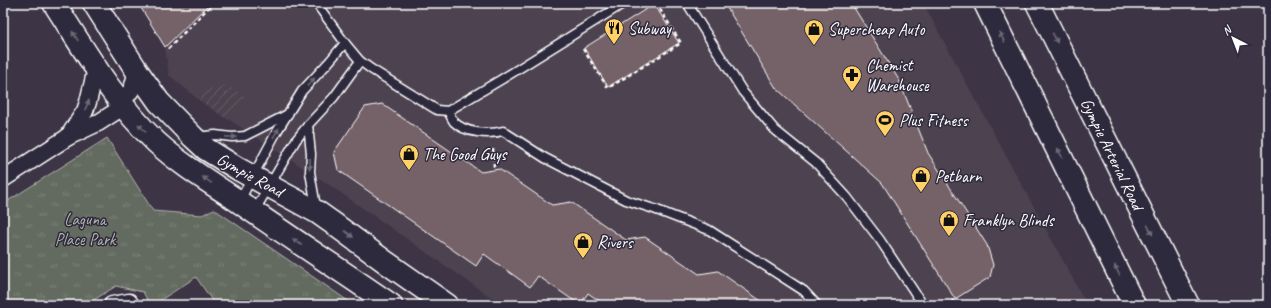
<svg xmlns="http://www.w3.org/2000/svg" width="1271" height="308" font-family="Caveat,sans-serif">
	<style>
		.built { fill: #4e4250 }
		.industrial { fill: url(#industrial-furrows) }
		.park { fill: url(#park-tufts); stroke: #b2b5af }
		.building { fill: #756269; stroke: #fff }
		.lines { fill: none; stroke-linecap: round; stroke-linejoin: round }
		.service-casing { stroke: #fff; stroke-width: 11 }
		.minor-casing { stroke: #fff; stroke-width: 19 }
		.secondary-casing { stroke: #fff; stroke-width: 25 }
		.motorway-casing { stroke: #fff; stroke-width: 25 }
		.path { stroke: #fff; stroke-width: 2.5; stroke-dasharray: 4 3; stroke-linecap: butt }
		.service { stroke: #2f2a3d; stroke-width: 8 }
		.minor { stroke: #2f2a3d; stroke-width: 16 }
		.secondary { stroke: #2f2a3d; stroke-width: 22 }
		.motorway { stroke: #2f2a3d; stroke-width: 22 }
		.oneway { fill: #6d6a77 }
		.labels { text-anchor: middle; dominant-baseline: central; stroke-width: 3; stroke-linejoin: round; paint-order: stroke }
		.poi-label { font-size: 17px; fill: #fff; stroke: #2f2a3d; text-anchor: start }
		.street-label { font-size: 17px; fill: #fff; stroke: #2f2a3d }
		.park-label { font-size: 17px; fill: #b2b5af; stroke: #2f2a3d }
	</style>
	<defs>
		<pattern id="industrial-furrows" width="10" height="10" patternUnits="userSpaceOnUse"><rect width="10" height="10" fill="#4e4250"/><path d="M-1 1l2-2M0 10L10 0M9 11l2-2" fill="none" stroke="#695e6a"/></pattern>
		<pattern id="park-tufts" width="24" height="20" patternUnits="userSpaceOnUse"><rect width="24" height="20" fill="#646b5f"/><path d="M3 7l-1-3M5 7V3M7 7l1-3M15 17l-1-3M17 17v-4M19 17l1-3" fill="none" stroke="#7b8177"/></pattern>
	</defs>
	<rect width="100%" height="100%" fill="#3d3546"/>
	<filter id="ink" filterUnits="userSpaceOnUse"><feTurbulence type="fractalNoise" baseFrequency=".025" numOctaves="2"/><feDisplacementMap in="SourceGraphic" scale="8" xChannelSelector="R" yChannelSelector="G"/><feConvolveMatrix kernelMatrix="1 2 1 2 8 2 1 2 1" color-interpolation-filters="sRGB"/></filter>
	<g filter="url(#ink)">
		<!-- built -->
		<polygon class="built" points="138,3 923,3 1087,305 502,305 331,186 199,100 169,75 165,47"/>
		<!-- industrial -->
		<polygon class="industrial" points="226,85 244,96 228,120 199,100 209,89"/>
		<!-- park -->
		<polygon class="park" points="107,138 153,211 202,215 214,209 354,305 215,305 196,277 153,305 150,305 143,292 116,286 86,305 3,305 3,204"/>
		<!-- building -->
		<g class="building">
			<polygon points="138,3 210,3 165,47"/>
			<polygon points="724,3 851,3 899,80 928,153 987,245 993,265 990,277 955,299 882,183 776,88"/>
			<polygon points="654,4 679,43 608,87 584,48"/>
			<polygon points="382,104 481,172 499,169 552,205 571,202 626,240 645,237 699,274 718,271 767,305 605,305 588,293 580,305 538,276 530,287 484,254 476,266 338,170 334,152 365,107"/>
		</g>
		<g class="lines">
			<defs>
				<g id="service">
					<path d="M316,3L345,43L360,61L371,69L437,110L448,111C450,115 452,119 454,122C465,133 489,135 503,131L545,158L626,200L654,209L709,230L804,291L817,305"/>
					<polyline points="687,3 743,92 775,130 816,163 847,197 880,240 923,305"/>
					<polyline points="448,111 502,79 624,3"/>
					<polyline points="308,125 311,154 310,172 316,207"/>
					<polyline points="197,137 215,135 232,137 245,136 288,114"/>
					<polyline points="239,202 276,133 302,91 328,63 345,43"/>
					<polyline points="254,212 296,140 308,125 334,97 360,61"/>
				</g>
				<g id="minor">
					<polyline points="68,137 85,111 88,102 96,69"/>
					<polyline points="3,179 68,137 98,123 115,112 132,89 137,71"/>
					<polyline points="112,305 129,302 131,305"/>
				</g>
				<g id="secondary">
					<path d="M54,3C85,51 114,102 156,142C180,164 208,181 235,199C286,235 339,269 391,305"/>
					<polyline points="94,3 137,71 159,102 193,137 206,149 240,170 317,212 334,224 387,263 447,305"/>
				</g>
				<g id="motorway">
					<polyline points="985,3 1134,305"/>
					<polyline points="1037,3 1188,305"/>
				</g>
			</defs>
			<!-- service casing -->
			<use href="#service" class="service-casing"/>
			<!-- minor casing -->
			<use href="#minor" class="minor-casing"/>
			<!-- secondary casing -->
			<use href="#secondary" class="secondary-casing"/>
			<!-- motorway casing -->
			<use href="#motorway" class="motorway-casing"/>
			<!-- path -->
			<g class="path">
				<polyline points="168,49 213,3"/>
				<polyline points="583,49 608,88 681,43 656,3"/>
				<polyline points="493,149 494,167"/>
				<polyline points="952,300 955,305"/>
			</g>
			<!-- service -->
			<use href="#service" class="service"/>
			<!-- minor -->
			<use href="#minor" class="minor"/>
			<!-- secondary -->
			<use href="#secondary" class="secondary"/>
			<!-- motorway -->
			<use href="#motorway" class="motorway"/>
		</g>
		<!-- one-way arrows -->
		<defs><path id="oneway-solid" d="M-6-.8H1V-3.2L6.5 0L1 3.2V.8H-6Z"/></defs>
		<g class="oneway">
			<use href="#oneway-solid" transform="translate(75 36) rotate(-123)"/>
			<use href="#oneway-solid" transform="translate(1002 37) rotate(-116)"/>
			<use href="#oneway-solid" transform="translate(1055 38) rotate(64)"/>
			<use href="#oneway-solid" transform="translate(311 82) rotate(-47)"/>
			<use href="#oneway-solid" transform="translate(87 105) rotate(-67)"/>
			<use href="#oneway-solid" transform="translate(142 128) rotate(-135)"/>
			<use href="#oneway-solid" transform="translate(276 133) rotate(-59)"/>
			<use href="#oneway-solid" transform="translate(231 137) rotate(1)"/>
			<use href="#oneway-solid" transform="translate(1060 153) rotate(-116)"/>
			<use href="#oneway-solid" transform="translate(310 164) rotate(91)"/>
			<use href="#oneway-solid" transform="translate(207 180) rotate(-145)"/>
			<use href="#oneway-solid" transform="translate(1150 230) rotate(63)"/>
			<use href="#oneway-solid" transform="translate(349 234) rotate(37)"/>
			<use href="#oneway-solid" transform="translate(297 242) rotate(-146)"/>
			<use href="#oneway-solid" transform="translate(1117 270) rotate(-116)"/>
		</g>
	</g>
	<!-- icons -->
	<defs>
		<symbol id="restaurant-pin" viewBox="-11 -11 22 30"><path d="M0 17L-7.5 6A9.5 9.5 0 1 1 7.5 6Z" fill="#ffd166" stroke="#2f2a3d"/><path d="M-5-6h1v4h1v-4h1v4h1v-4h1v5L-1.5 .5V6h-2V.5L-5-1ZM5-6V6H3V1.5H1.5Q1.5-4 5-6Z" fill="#111"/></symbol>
		<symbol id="shop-pin" viewBox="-11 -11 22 30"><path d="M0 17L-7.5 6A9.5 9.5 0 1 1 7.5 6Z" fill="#ffd166" stroke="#2f2a3d"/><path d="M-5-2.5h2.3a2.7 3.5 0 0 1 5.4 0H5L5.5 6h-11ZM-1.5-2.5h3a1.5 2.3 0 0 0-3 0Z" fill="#111"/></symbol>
		<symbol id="pharmacy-pin" viewBox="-11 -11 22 30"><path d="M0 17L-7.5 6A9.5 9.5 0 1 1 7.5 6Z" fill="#ffd166" stroke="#2f2a3d"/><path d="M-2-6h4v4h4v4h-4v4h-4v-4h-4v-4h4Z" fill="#111"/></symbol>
		<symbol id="stadium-pin" viewBox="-11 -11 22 30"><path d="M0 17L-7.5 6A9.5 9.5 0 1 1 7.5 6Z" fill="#ffd166" stroke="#2f2a3d"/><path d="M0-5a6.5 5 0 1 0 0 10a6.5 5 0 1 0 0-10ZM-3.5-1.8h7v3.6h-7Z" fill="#111"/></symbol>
	</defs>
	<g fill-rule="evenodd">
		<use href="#restaurant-pin" x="603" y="17" width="22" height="30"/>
		<use href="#shop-pin" x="803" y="18" width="22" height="30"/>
		<use href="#pharmacy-pin" x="841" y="64" width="22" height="30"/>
		<use href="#stadium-pin" x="874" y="109" width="22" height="30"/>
		<use href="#shop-pin" x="398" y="143" width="22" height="30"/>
		<use href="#shop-pin" x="910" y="165" width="22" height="30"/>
		<use href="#shop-pin" x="938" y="209" width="22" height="30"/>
		<use href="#shop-pin" x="572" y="231" width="22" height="30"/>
	</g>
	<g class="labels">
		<!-- poi labels -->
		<g class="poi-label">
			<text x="628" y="28">Subway</text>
			<text x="828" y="29">Supercheap Auto</text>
			<text x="866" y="65">Chemist<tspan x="866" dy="20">Warehouse</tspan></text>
			<text x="899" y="120">Plus Fitness</text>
			<text x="423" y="154">The Good Guys</text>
			<text x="935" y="176">Petbarn</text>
			<text x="963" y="220">Franklyn Blinds</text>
			<text x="597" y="242">Rivers</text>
		</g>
		<!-- street labels -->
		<g class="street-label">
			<text transform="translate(1112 154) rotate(64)">Gympie Arterial Road</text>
			<text transform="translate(250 175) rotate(29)">Gympie Road</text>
		</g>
		<!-- park labels -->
		<g class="park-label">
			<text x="85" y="219">Laguna<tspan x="85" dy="20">Place Park</tspan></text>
		</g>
	</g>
	<!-- margin -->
	<rect width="1271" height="308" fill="none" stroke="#2f2a3d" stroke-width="16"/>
	<rect x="8" y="8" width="1255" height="292" fill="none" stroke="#fff" stroke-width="1.5" filter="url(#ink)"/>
	<!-- north arrow -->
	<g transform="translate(1233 38) rotate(318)" stroke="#2f2a3d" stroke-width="3" paint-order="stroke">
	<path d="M0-3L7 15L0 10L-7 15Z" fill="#ffffff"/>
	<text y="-6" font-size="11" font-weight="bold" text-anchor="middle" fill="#ffffff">N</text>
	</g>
</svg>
